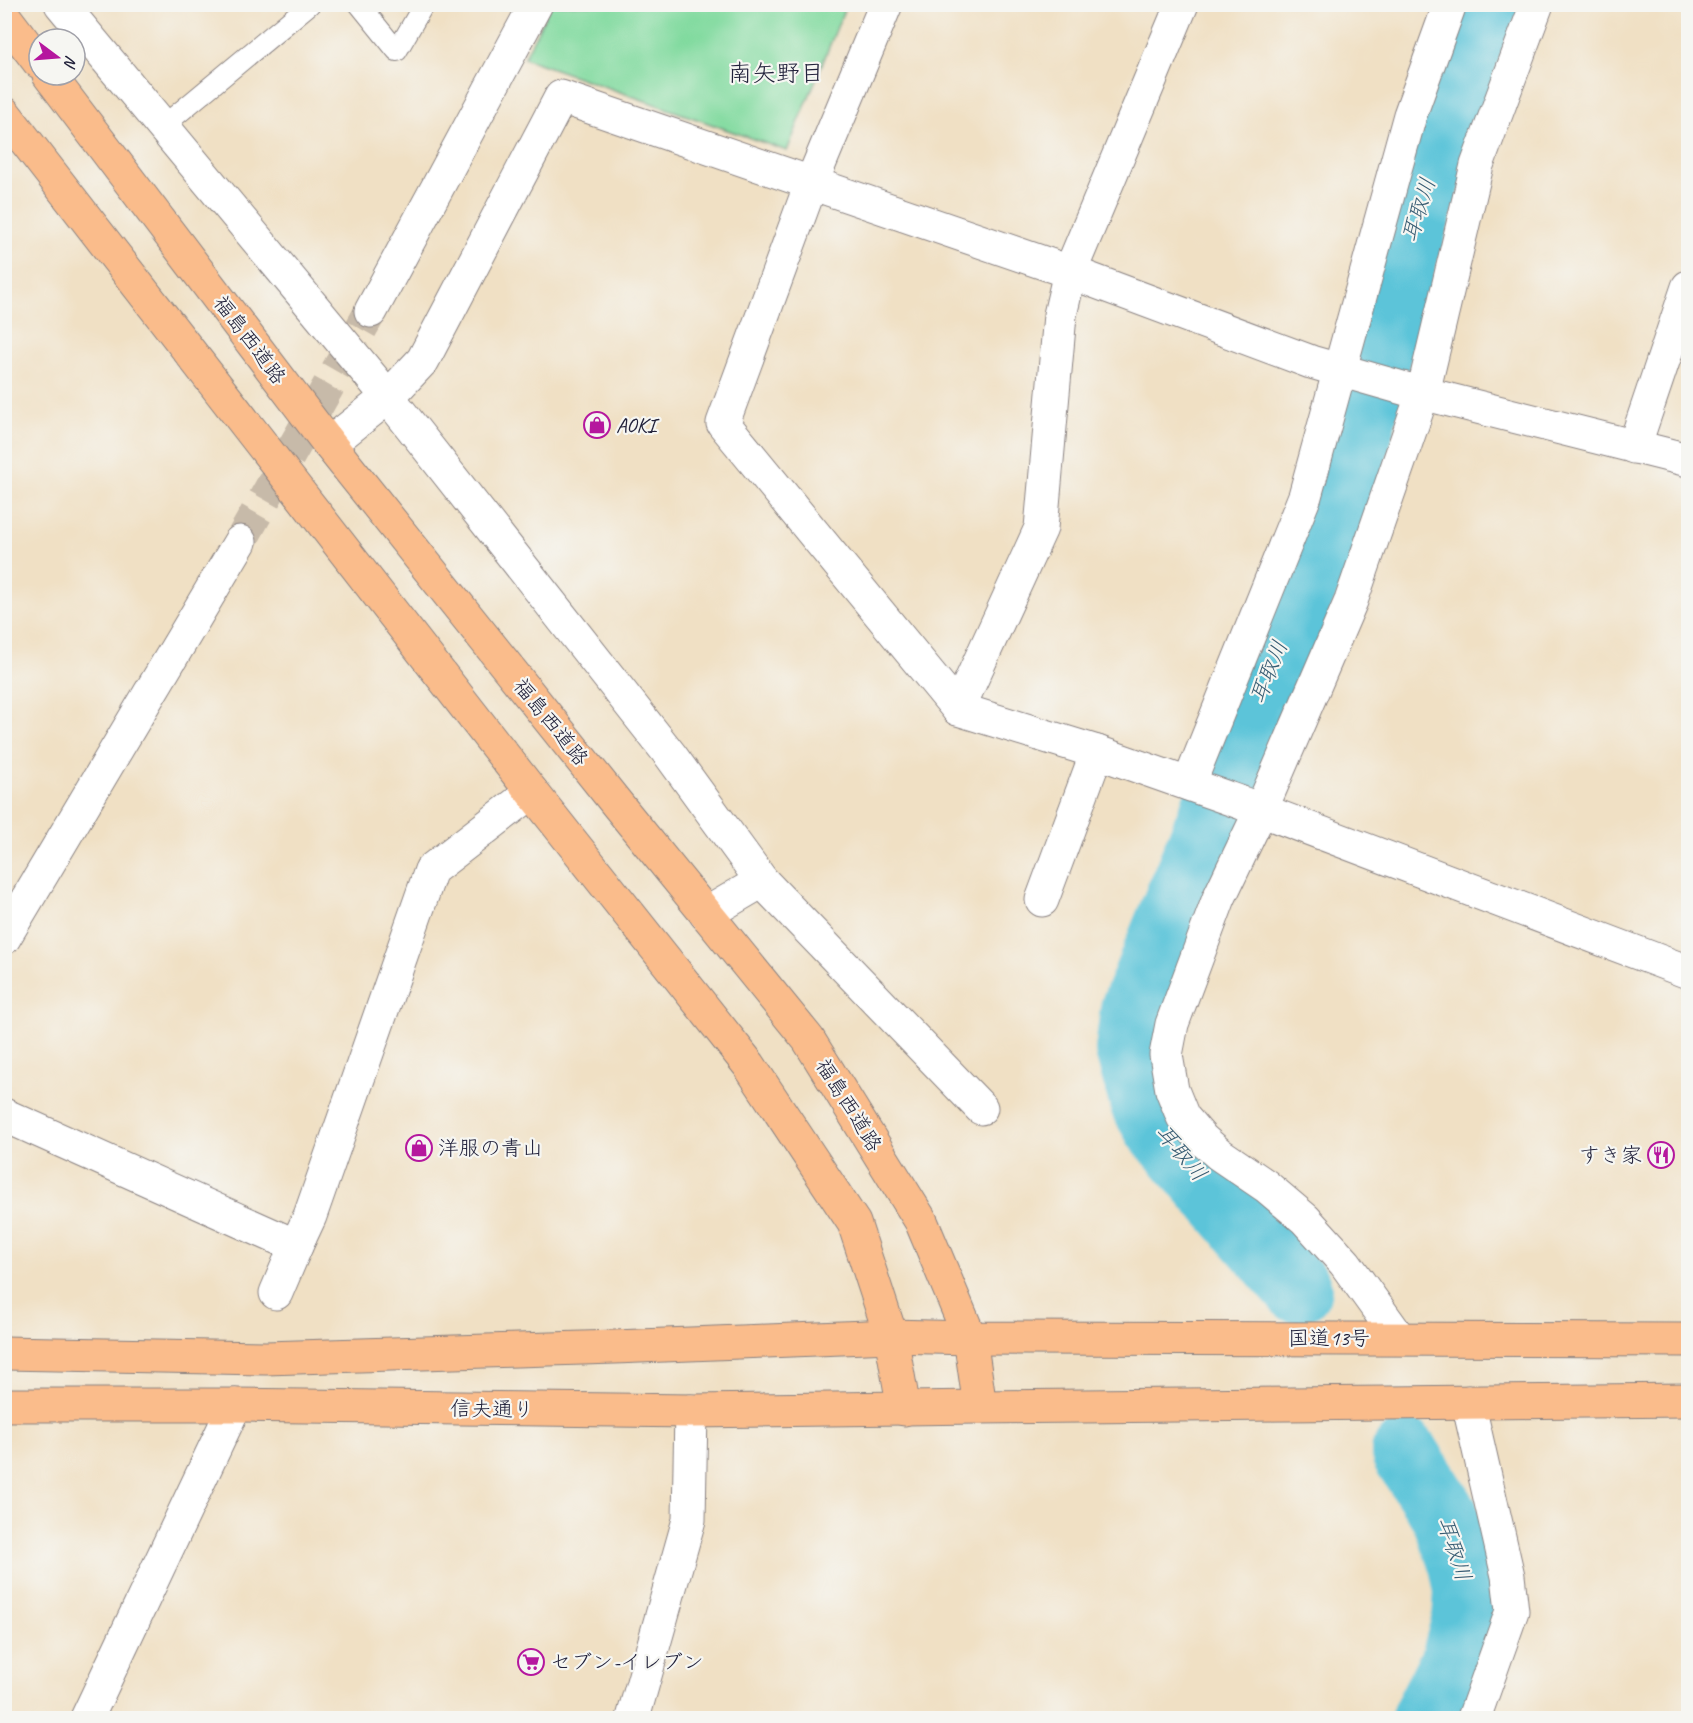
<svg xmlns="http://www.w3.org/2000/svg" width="1693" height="1723" font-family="Caveat,'Klee One',sans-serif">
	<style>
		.green { fill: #81da9f; stroke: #527e6d; stroke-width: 1.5 }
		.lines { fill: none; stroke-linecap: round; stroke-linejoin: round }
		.river { stroke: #5cc4d9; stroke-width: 68 }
		.street-tunnel { stroke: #c7baa9; stroke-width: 33; stroke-dasharray: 33 16; stroke-linecap: butt }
		.lane-casing { stroke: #898180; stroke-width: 22 }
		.street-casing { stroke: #898180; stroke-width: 35 }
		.highway-casing { stroke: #898180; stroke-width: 35 }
		.lane { stroke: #fff; stroke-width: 20 }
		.street { stroke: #fff; stroke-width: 33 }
		.highway { stroke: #fabc8b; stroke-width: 33 }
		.labels { text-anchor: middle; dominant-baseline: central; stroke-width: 4.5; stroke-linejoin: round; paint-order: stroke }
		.street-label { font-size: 21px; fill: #22223b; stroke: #f6f6f2 }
		.poi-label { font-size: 21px; fill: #22223b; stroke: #f6f6f2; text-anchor: start }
		.water-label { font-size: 22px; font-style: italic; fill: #365b72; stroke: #f6f6f2 }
		.quarter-label { font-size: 24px; fill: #22223b; stroke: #f6f6f2 }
	</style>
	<rect width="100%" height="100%" fill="#f6f6f2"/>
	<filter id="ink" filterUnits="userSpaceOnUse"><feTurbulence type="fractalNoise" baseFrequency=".0167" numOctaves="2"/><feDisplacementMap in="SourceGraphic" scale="12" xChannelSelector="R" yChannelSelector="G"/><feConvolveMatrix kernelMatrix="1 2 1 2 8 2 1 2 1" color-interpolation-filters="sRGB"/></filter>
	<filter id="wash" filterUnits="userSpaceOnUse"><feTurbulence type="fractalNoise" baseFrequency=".008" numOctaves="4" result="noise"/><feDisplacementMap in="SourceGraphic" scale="24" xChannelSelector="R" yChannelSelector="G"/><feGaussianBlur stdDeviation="1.35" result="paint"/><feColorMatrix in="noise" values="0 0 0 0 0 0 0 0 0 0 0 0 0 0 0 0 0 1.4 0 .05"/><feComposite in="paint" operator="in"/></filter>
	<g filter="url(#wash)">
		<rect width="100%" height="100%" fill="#f0e0c4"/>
		<!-- green -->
		<polygon class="green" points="551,5 846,5 787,151 524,58"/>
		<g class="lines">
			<!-- river -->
			<g class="river">
				<polyline points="1298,1289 1158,1128 1144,1104 1129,1050 1134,1009 1337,505 1356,444 1388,312 1469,42 1485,4"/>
				<polyline points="1405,1453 1445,1515 1463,1565 1468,1591 1466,1618 1455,1659 1425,1718"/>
			</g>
		</g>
	</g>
	<g filter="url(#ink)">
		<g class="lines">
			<!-- street-tunnel -->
			<polyline class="street-tunnel" points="240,542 371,311"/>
			<defs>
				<g id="lane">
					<polyline points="359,4 397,51 424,4"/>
					<polyline points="162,127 310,4"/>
				</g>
				<g id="street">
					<polyline points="61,4 388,397 671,756 762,881 981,1108"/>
					<polyline points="886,4 811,184 723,423 958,709 1097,752 1242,803 1688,972"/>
					<polyline points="371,311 536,4"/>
					<polyline points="329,444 388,397 423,360 561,97 1070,272 1311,362 1406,389 1688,460"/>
					<polyline points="1634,447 1688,287"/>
					<polyline points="958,709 1041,528 1060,315 1070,272 1182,4"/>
					<polyline points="1189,784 1305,496 1410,115 1450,4"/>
					<polyline points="1042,900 1097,752"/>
					<polyline points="706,914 762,881"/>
					<polyline points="4,938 240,542"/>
					<polyline points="4,1115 296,1246 310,1216 431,870 532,792"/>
					<polyline points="276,1293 296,1246"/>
					<polyline points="1399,1338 1345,1263 1305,1219 1266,1186 1219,1154 1203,1140 1183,1117 1172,1090 1166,1055 1172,1024 1219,898 1261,810 1351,601 1423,393 1477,165 1537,4"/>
					<polyline points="1468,1402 1508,1576 1512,1611 1474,1718"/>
					<polyline points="87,1718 235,1405"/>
					<polyline points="633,1718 689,1520 691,1411"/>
				</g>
				<g id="highway">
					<polyline points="4,16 39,62"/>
					<polyline points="49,75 329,444 617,804 808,1039 921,1221 970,1338 980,1407"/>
					<polyline points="4,113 532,792 749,1065 854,1223 891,1336 904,1409"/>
					<polyline points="4,1353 266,1358 615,1347 891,1336 970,1338 1688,1340"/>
					<polyline points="4,1405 235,1405 691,1411 980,1407 1688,1400"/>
				</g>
			</defs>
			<!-- lane casing -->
			<use href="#lane" class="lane-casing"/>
			<!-- street casing -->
			<use href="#street" class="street-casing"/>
			<!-- highway casing -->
			<use href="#highway" class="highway-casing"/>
			<!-- lane -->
			<use href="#lane" class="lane"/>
			<!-- street -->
			<use href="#street" class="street"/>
			<!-- highway -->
			<use href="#highway" class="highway"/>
		</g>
	</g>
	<!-- icons -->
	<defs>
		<symbol id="shop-ring" viewBox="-11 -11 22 22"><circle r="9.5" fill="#f6f6f2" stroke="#b5179e" stroke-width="1.5"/><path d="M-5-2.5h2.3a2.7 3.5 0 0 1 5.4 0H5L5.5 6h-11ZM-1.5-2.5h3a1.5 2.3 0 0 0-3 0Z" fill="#b5179e"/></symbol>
		<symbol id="restaurant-ring" viewBox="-11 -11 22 22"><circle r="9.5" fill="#f6f6f2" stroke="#b5179e" stroke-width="1.5"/><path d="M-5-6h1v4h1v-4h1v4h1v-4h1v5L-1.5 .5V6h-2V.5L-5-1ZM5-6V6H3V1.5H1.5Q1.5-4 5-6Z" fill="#b5179e"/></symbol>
		<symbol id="supermarket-ring" viewBox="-11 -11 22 22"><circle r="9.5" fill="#f6f6f2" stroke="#b5179e" stroke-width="1.5"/><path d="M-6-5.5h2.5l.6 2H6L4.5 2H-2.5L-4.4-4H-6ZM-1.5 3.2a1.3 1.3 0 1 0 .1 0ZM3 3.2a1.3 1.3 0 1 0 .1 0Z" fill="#b5179e"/></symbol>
	</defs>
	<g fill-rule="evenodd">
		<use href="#shop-ring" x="582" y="410" width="30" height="30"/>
		<use href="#shop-ring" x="404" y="1133" width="30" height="30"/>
		<use href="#restaurant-ring" x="1646" y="1140" width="30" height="30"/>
		<use href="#supermarket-ring" x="516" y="1647" width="30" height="30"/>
	</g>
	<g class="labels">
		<!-- street labels -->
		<g class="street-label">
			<text transform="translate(250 340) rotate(53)">福島西道路</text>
			<text transform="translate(551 722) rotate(51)">福島西道路</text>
			<text transform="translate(849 1105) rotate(58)">福島西道路</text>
			<text x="1329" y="1338">国道13号</text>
			<text transform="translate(492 1409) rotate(1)">信夫通り</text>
		</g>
		<!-- poi labels -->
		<g class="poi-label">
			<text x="616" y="425">AOKI</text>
			<text x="438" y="1148">洋服の青山</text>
			<text x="1642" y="1155" text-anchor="end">すき家</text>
			<text x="550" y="1662">セブン-イレブン</text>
		</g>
		<!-- water labels -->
		<g class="water-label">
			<text transform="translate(1419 210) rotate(-73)">耳取川</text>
			<text transform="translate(1269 672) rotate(-68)">耳取川</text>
			<text transform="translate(1181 1153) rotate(50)">耳取川</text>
			<text transform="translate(1454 1549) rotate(72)">耳取川</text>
		</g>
		<!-- quarter labels -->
		<g class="quarter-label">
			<text x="776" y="73">南矢野目</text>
		</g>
	</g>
	<!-- margin -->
	<rect width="1693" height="1723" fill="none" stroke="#f6f6f2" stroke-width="24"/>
	<!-- north arrow -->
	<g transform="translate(57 57) rotate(106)"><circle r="28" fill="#f6f6f2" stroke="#a1a1a9" stroke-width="1.5"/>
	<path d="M0-4.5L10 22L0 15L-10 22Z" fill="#b5179e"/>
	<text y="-9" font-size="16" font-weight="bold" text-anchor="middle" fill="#22223b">N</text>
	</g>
</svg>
